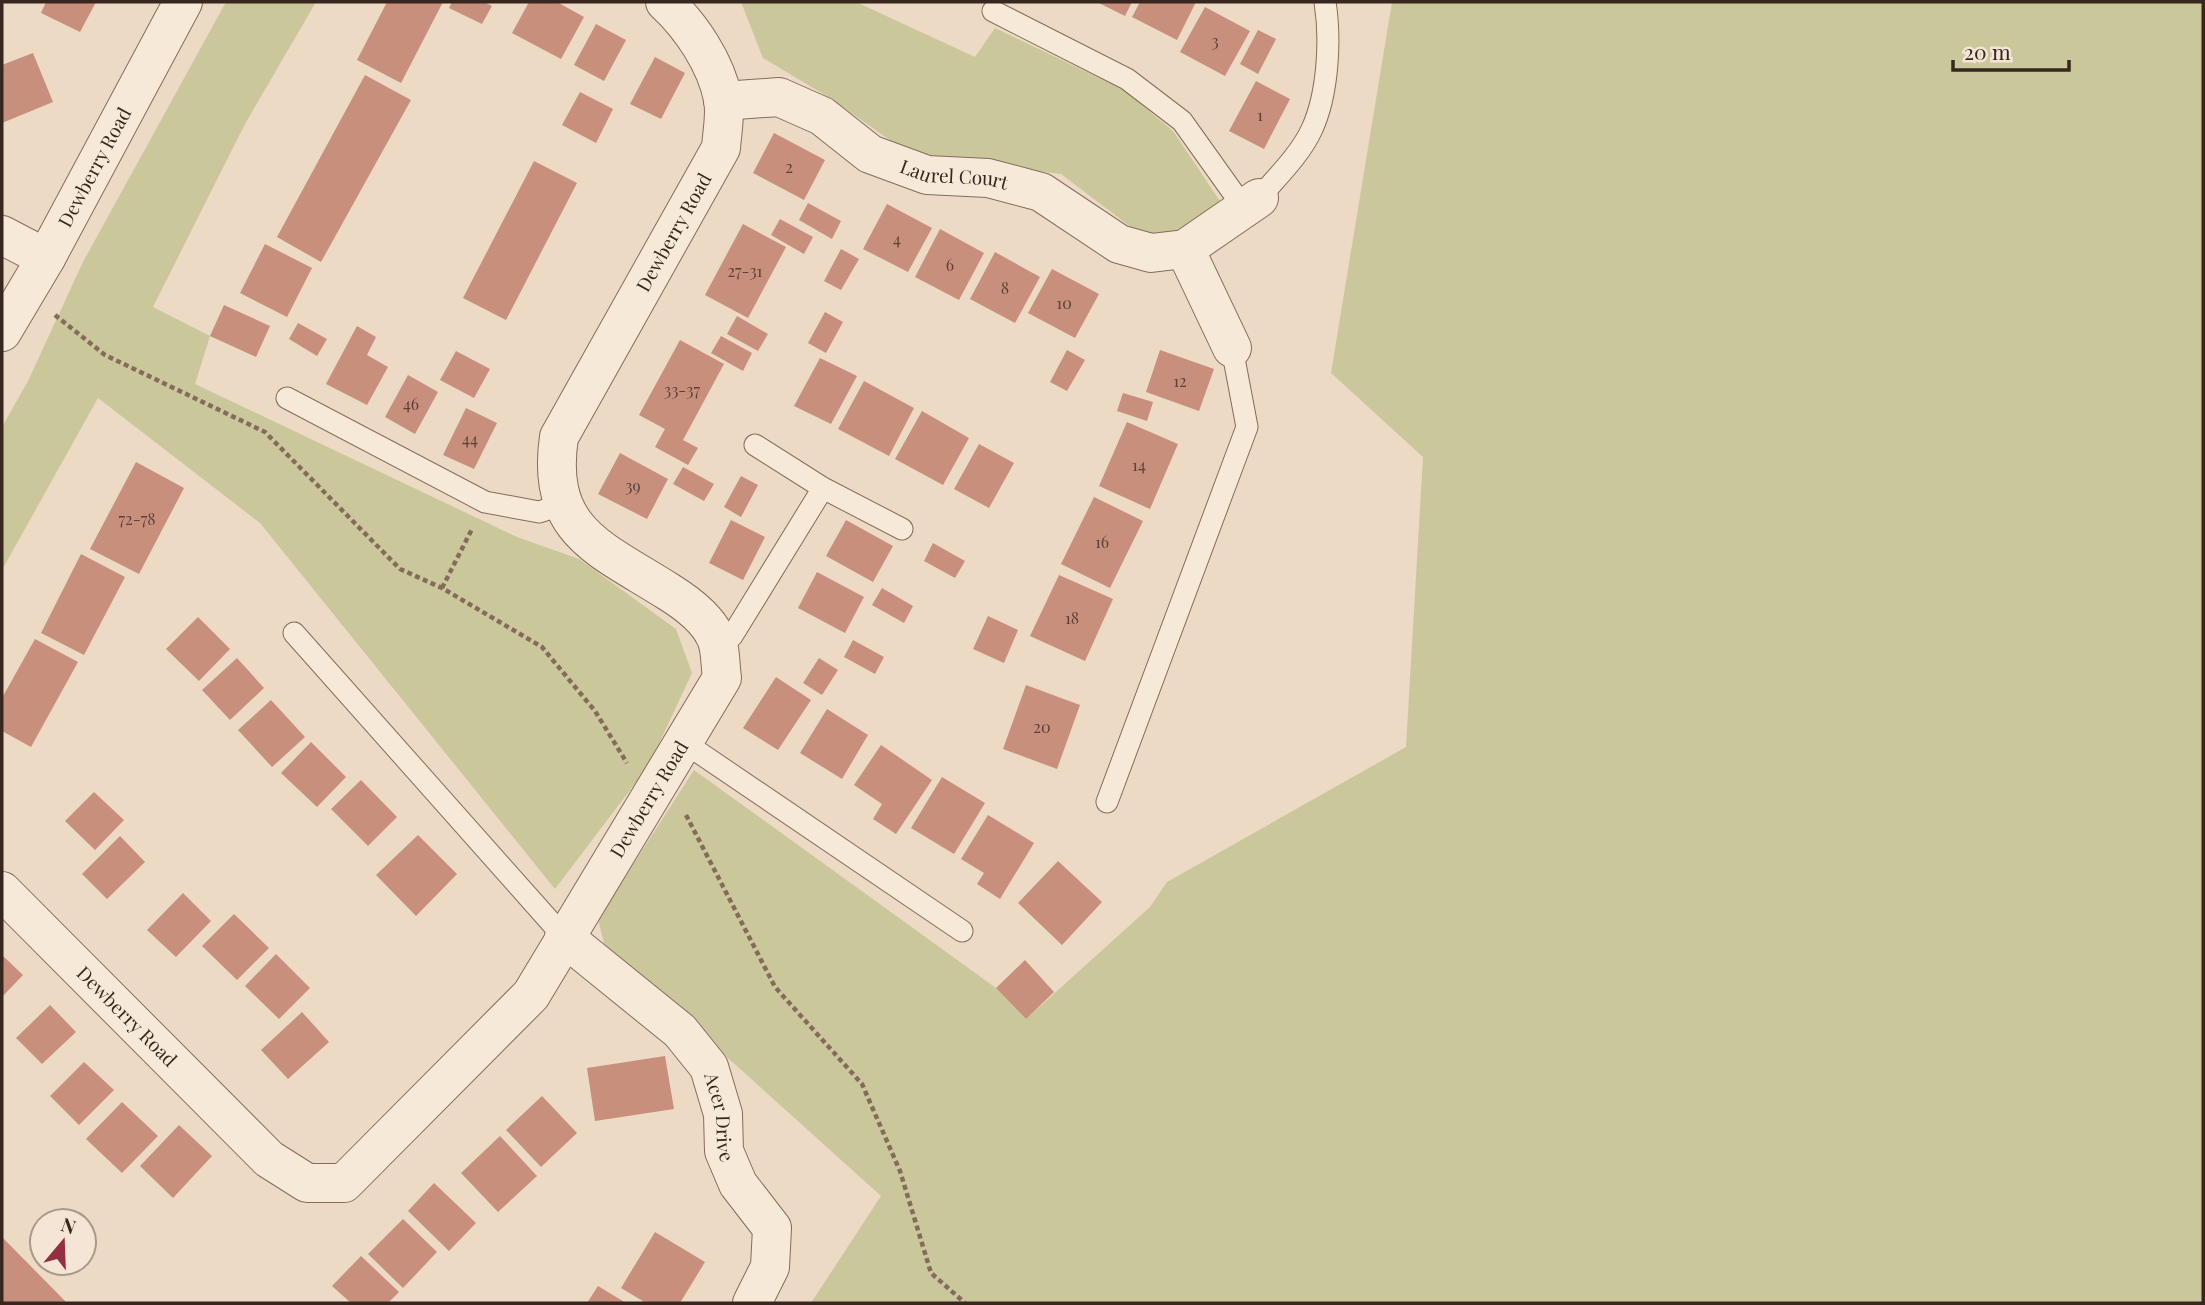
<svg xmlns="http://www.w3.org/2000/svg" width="2205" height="1305" font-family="'Playfair Display',serif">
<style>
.green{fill:#cac79a}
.building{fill:#c88f7d}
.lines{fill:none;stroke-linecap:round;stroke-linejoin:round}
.lane-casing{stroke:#866b5c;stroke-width:23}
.street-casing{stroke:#866b5c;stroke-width:40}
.path{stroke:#866b5c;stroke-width:4.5;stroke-dasharray:5 3.5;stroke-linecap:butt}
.lane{stroke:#f7e9d8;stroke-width:21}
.street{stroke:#f7e9d8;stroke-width:38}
.labels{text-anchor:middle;stroke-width:5;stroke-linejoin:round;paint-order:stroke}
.number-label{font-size:16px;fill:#5b4136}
.street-label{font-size:19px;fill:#37271f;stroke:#f4e5d4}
</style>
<rect width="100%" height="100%" fill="#ecdac5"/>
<path class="green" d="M226 2H316L245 124 153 307 210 336 195 384 517 537 579 559 676 629 692 673 649 765 555 889 260 523 98 398 2 570V427L28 381 83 262Z
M741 2H856L975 57 995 28 1124 90 1173 131 1224 207 1175 239 1136 231 1061 174 914 157 830 98 763 58Z
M1392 2H2203V1303H811L881 1196 605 947 598 919 694 770 996 988 1026 1019 1150 907 1167 882 1406 747 1423 457 1331 373Z"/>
<path class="building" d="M46 2H96L80 32 41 13Z
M387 2H443L401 83 357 60Z
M452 2H484L492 6 482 24 449 8Z
M529 2H557L584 17 561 59 512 33Z
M1097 2H1132L1125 16Z
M1140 2H1196L1177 40 1132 17Z
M1205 7 1250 31 1225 76 1180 52Z
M596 24 626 40 604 81 574 65Z
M1258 30 1276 39 1258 74 1240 64Z
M33 53 53 102 2 123V65Z
M655 57 685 73 661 119 630 104Z
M365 75 411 100 321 262 277 237Z
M1256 81 1290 99 1264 149 1229 131Z
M580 92 613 109 596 143 562 125Z
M774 133 825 160 804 200 753 173Z
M534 161 577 183 506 320 463 298Z
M808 203 841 221 832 239 799 220Z
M887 204 932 228 908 272 863 249Z
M780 219 813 237 804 254 771 235Z
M743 224 786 247 748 318 705 295Z
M940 229 984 253 959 300 915 277Z
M265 244 312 268 287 317 240 293Z
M841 249 859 259 841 290 824 281Z
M995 252 1040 277 1015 323 970 299Z
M1052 269 1099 294 1075 338 1028 313Z
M224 305 270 326 256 357 210 336Z
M825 312 843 322 826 353 808 343Z
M737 316 768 334 758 351 727 334Z
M298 323 327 339 317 356 289 339Z
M357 326 376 337 367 355 388 367 367 405 326 384Z
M721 336 752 353 743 371 711 353Z
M680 340 724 364 683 440 698 448 688 465 655 447 665 429 639 415Z
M1067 350 1085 360 1067 391 1050 382Z
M1160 350 1214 369 1199 411 1146 392Z
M456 351 490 369 474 398 440 380Z
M820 358 857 376 831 424 794 406Z
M408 375 438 392 415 434 385 417Z
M864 381 914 408 889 456 838 429Z
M1123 393 1153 402 1147 421 1117 411Z
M466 408 497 423 474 469 443 455Z
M922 411 969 438 943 485 895 459Z
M1127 422 1178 444 1150 509 1099 486Z
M979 444 1014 463 989 508 954 489Z
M620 453 668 479 647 519 598 494Z
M136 462 184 488 139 574 90 549Z
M683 467 714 484 704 501 673 484Z
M741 476 758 485 741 517 724 507Z
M1094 497 1143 521 1110 588 1061 564Z
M731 520 765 537 743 580 709 563Z
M846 520 893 546 873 582 826 556Z
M933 543 965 561 955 578 924 561Z
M81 554 125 577 84 655 41 633Z
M817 572 864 597 845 633 798 608Z
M1059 575 1113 599 1085 661 1030 636Z
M882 588 913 606 904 623 872 605Z
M988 616 1018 630 1004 663 973 649Z
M198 617 230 649 199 681 166 649Z
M35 639 78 662 31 747 2 731V698Z
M853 640 884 657 875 674 844 657Z
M237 658 264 688 230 720 202 690Z
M819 658 838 670 822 695 803 683Z
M776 677 811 700 778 750 743 728Z
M1026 685 1080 705 1057 769 1003 749Z
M271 700 305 737 272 767 238 730Z
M827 709 868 735 842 779 800 753Z
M311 742 346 777 317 807 281 773Z
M881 745 932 780 896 834 873 819 882 804 854 785Z
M942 777 985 803 954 854 911 828Z
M361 780 397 817 368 846 331 809Z
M94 792 124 820 95 850 65 821Z
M988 815 1034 843 1000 899 977 884 984 873 961 859Z
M418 835 457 874 416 916 376 875Z
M120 836 145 862 107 899 82 874Z
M1058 861 1102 902 1062 945 1018 903Z
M183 893 211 921 176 957 147 930Z
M234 914 269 948 237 980 202 946Z
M276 954 310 988 279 1019 245 986Z
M2 955 23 975 2 997Z
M1025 960 1054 992 1026 1019 996 988Z
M50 1005 76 1032 42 1064 16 1038Z
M302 1012 329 1042 288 1079 261 1050Z
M665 1056 674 1109 595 1121 587 1068Z
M84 1062 114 1090 79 1125 50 1096Z
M542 1096 577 1133 541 1167 506 1130Z
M122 1102 158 1136 122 1173 86 1139Z
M179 1125 212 1156 173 1198 140 1166Z
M500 1136 537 1176 498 1212 461 1173Z
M434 1183 476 1223 449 1251 408 1211Z
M403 1219 437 1252 403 1288 368 1254Z
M655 1232 705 1262 680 1303H646L621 1288Z
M2 1237 66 1302 65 1303H2Z
M361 1256 399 1292 388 1303H351L332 1286Z
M598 1286 626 1303H587Z"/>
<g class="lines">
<g class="lane-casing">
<path id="lane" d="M993 11 1127 79 1182 121 1244 208
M1259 198C1277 177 1300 155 1312 129 1328 94 1331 40 1325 2
M287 398 485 502 539 512 561 505
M755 445 823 488 902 529
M294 633 564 937
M715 636H732L823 488
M685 743 962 931
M1107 802 1247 427 1232 348"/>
</g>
<g class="street-casing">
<g id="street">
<path id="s1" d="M723 101 779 97 822 116 870 154 927 175 988 178 1041 192 1119 244 1151 253 1185 249 1259 198"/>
<path d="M2 235 46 258"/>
<path d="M1185 249 1232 348"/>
<path id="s2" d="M2 332 46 258 183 2"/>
<path id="s3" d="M2 891 269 1159 307 1183H344L531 995 722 678C720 665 721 647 715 636 706 617 685 602 669 592 600 548 545 532 559 437L721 148C722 132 726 114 723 99 716 63 691 26 665 2"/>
<path id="s4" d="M564 937 680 1031 709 1067 723 1114 724 1151 738 1184 772 1228 770 1267 752 1303"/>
</g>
</g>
<path class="path" d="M55 315 105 355 265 432 400 569 442 588 542 647 595 711 627 763
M442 588 472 529
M686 815 775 987 862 1084 900 1171 931 1273 965 1303"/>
<use href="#lane" class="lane"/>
<use href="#street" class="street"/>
</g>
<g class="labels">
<g class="number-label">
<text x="1215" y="47">3</text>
<text x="1260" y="121">1</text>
<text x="789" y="173">2</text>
<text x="897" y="245">4</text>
<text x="950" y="271">6</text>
<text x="745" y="277">27-31</text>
<text x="1005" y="294">8</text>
<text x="1064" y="309">10</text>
<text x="1180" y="387">12</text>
<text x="682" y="396">33-37</text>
<text x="411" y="410">46</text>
<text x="470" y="445">44</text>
<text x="1139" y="471">14</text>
<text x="633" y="492">39</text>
<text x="137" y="525">72-78</text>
<text x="1102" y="548">16</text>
<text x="1072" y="624">18</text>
<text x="1042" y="733">20</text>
</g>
<g class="street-label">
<text dy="7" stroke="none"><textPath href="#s2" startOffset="189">Dewberry Road</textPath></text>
<text dy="7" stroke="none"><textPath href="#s1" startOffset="252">Laurel Court</textPath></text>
<text dy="7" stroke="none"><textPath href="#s3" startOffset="1645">Dewberry Road</textPath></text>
<text dy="7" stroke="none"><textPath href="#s3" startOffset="954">Dewberry Road</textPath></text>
<text dy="7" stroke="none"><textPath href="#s3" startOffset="177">Dewberry Road</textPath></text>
<text dy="7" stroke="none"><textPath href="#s4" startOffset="247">Acer Drive</textPath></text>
</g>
</g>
<rect width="2205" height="1305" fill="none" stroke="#37271f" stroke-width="7"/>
<g transform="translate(63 1242) rotate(19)"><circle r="33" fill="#f4e5d4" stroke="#a8998c" stroke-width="2"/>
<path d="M0-5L12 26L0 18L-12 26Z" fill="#932f41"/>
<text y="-10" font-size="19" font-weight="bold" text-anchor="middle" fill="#37271f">N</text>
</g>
<path d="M1953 60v10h116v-10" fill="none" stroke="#37271f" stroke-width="3.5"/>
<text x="1964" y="60" font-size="21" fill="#37271f" stroke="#f4e5d4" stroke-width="5" paint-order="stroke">20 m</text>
</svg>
